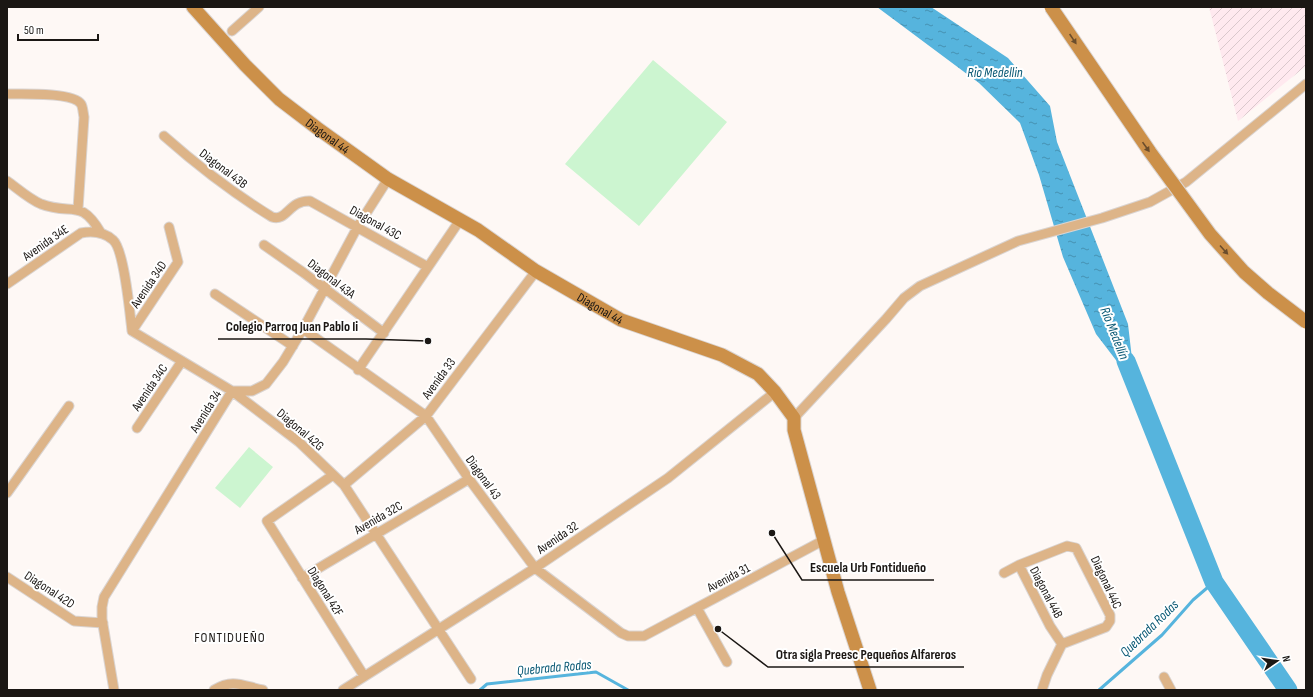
<svg xmlns="http://www.w3.org/2000/svg" width="1313" height="697" font-family="'Sofia Sans Condensed',sans-serif">
<style>
.industrial{fill:url(#industrial-furrows)}
.park{fill:#ccf5d0}
.water{fill:url(#water-ripples)}
.lines{fill:none;stroke-linecap:round;stroke-linejoin:round}
.stream{stroke:#56b4dd;stroke-width:3}
.river{stroke:#56b4dd;stroke-width:19}
.street-casing{stroke:#dad4d1;stroke-width:11}
.secondary-casing{stroke:#dad4d1;stroke-width:15}
.street{stroke:#ddb488;stroke-width:9}
.secondary{stroke:#cc9049;stroke-width:13}
.secondary-bridge-casing{stroke:#dad4d1;stroke-width:15;stroke-linecap:butt}
.secondary-bridge{stroke:#cc9049;stroke-width:13}
.oneway{fill:#6b4d2c}
.labels{text-anchor:middle;stroke-width:4;stroke-linejoin:round;paint-order:stroke}
.street-label{font-size:13px;fill:#1b1714;stroke:#fff}
.water-label{font-size:14px;font-style:italic;fill:#075773;stroke:#fff}
.neighbourhood-label{font-size:14px;letter-spacing:1px;fill:#1b1714;stroke:#fff}
.leader{fill:none;stroke:#1b1714;stroke-width:1.5}
.callout-dot{fill:#1b1714;stroke:#fff;stroke-width:1.5}
.callout-label{font-size:14px;text-anchor:middle;font-weight:bold;fill:#1b1714;stroke:#fff;stroke-width:4;stroke-linejoin:round;paint-order:stroke}
</style>
<defs>
<pattern id="industrial-furrows" width="10" height="10" patternUnits="userSpaceOnUse"><rect width="10" height="10" fill="#ffe9ef"/><path d="M-1 1l2-2M0 10L10 0M9 11l2-2" fill="none" stroke="#dac7cc"/></pattern>
<pattern id="water-ripples" width="26" height="14" patternUnits="userSpaceOnUse"><rect width="26" height="14" fill="#56b4dd"/><path d="M2 4q2-2 4 0t4 0M15 11q2-2 4 0t4 0" fill="none" stroke="#4691b2"/></pattern>
</defs>
<rect width="100%" height="100%" fill="#fef8f5"/>
<path class="industrial" d="M1209 7H1306V66L1238 121Z"/>
<path class="park" d="M653 60 727 122 639 226 565 164Z
M249 447 273 467 240 508 215 488Z"/>
<path class="water" d="M877 7H931L1008 58 1050 106 1057 142 1128 324 1135 385 1096 334 1063 257 1039 175 1020 123 979 83Z"/>
<g class="lines">
<path class="stream" d="M480 690 487 684 596 672 628 690
M1099 690 1162 635 1193 600 1214 582"/>
<path class="river" d="M1126 361 1214 582 1288 690"/>
<g class="street-casing">
<path id="street" d="M232 31 259 7
M7 94C21 94 74 92 81 104 83 107 83 113 84 117L78 209
M164 136C198 166 233 193 272 217 287 222 289 200 310 201L428 267
M7 181C17 188 29 199 41 204 72 216 80 197 101 233
M264 245 304 273 384 333
M7 284 81 233C92 231 104 232 113 240 124 249 130 314 132 331L232 391 299 442 344 485 471 679
M215 294 293 346
M303 329 426 416 469 479 535 568 621 633 628 636H644L824 540
M132 331 178 262 169 227
M358 370 460 220
M794 418 886 319 904 298 920 286 1018 241 1102 218 1150 202 1186 182 1306 84
M137 428 182 361
M333 475 267 521 364 676
M344 485 426 416 536 271
M7 493 69 406
M1019 565 1067 546 1076 548 1110 615V621L1106 627 1062 644 1047 675 1042 690
M1004 573 1019 565 1050 626 1062 644
M7 577 74 621 103 623
M302 578 469 479
M697 608 727 662
M1164 677 1171 690
M114 690 102 619V607L104 597 232 391H252L266 384 283 362 303 329 358 226 388 179
M214 690C233 678 243 686 263 690
M343 690 535 568 668 478 775 392"/>
</g>
<g class="secondary-casing">
<g id="secondary">
<path id="s1" d="M193 7 245 65 279 99 317 128 388 179 478 230 536 271 621 320 722 355 758 374 775 392 794 418V430L838 592 870 690"/>
</g>
</g>
<use href="#street" class="street"/>
<use href="#secondary" class="secondary"/>
<g class="secondary-bridge-casing">
<path id="secondary-bridge" d="M1051 7 1150 152 1210 234 1244 272 1268 293 1306 322"/>
</g>
<use href="#secondary-bridge" class="secondary-bridge"/>
</g>
<defs><path id="oneway-solid" d="M-6-.8H1V-3.2L6.5 0L1 3.2V.8H-6Z"/></defs>
<g class="oneway">
<use href="#oneway-solid" transform="translate(1073 39) rotate(56)"/>
<use href="#oneway-solid" transform="translate(1146 147) rotate(55)"/>
<use href="#oneway-solid" transform="translate(1224 250) rotate(48)"/>
</g>
<g class="labels">
<g class="street-label">
<text dy="5" stroke="none"><textPath href="#s1" startOffset="187">Diagonal 44</textPath></text>
<text transform="translate(224 168) rotate(37)" y="5">Diagonal 43B</text>
<text transform="translate(376 222) rotate(29)" y="5">Diagonal 43C</text>
<text transform="translate(45 242) rotate(-35)" y="5">Avenida 34E</text>
<text transform="translate(332 278) rotate(37)" y="5">Diagonal 43A</text>
<text transform="translate(148 284) rotate(-56)" y="5">Avenida 34D</text>
<text dy="5" stroke="none"><textPath href="#s1" startOffset="510">Diagonal 44</textPath></text>
<text transform="translate(438 378) rotate(-54)" y="5">Avenida 33</text>
<text transform="translate(149 387) rotate(-56)" y="5">Avenida 34C</text>
<text transform="translate(205 411) rotate(-58)" y="5">Avenida 34</text>
<text transform="translate(301 429) rotate(40)" y="5">Diagonal 42G</text>
<text transform="translate(484 477) rotate(54)" y="5">Diagonal 43</text>
<text transform="translate(378 517) rotate(-30)" y="5">Avenida 32C</text>
<text transform="translate(557 537) rotate(-34)" y="5">Avenida 32</text>
<text transform="translate(728 577) rotate(-28)" y="5">Avenida 31</text>
<text transform="translate(1107 582) rotate(65)" y="5">Diagonal 44C</text>
<text transform="translate(50 589) rotate(33)" y="5">Diagonal 42D</text>
<text transform="translate(326 591) rotate(58)" y="5">Diagonal 42F</text>
<text transform="translate(1047 592) rotate(62)" y="5">Diagonal 44B</text>
</g>
<g class="water-label">
<text x="995" y="77">Rio Medellin</text>
<text transform="translate(1115 333) rotate(68)" y="5">Río Medellín</text>
<text transform="translate(1149 628) rotate(-44)" y="5">Quebrada Rodas</text>
<text transform="translate(554 667) rotate(-5)" y="5">Quebrada Rodas</text>
</g>
<g class="neighbourhood-label">
<text x="230" y="642">FONTIDUEÑO</text>
</g>
</g>
<path class="leader" d="M428 341L366 339H218M772 533L802 580H934M718 629L768 667H964"/>
<g class="callout-dot">
<circle cx="428" cy="341" r="4"/>
<circle cx="772" cy="533" r="4"/>
<circle cx="718" cy="629" r="4"/>
</g>
<g class="callout-label">
<text x="292" y="331">Colegio Parroq Juan Pablo Ii</text>
<text x="868" y="572">Escuela Urb Fontidueño</text>
<text x="866" y="659">Otra sigla Preesc Pequeños Alfareros</text>
</g>
<rect width="1313" height="697" fill="none" stroke="#1b1714" stroke-width="16"/>
<g transform="translate(1277 661) rotate(77)" stroke="#ffffff" stroke-width="3" paint-order="stroke">
<path d="M0-3L7 15L0 10L-7 15Z" fill="#1b1714"/>
<text y="-6" font-size="11" font-weight="bold" text-anchor="middle" fill="#1b1714">N</text>
</g>
<path d="M18 34v6h80v-6" fill="none" stroke="#1b1714" stroke-width="2"/>
<text x="24" y="34" font-size="12" fill="#1b1714" stroke="#ffffff" stroke-width="3" paint-order="stroke">50 m</text>
</svg>
